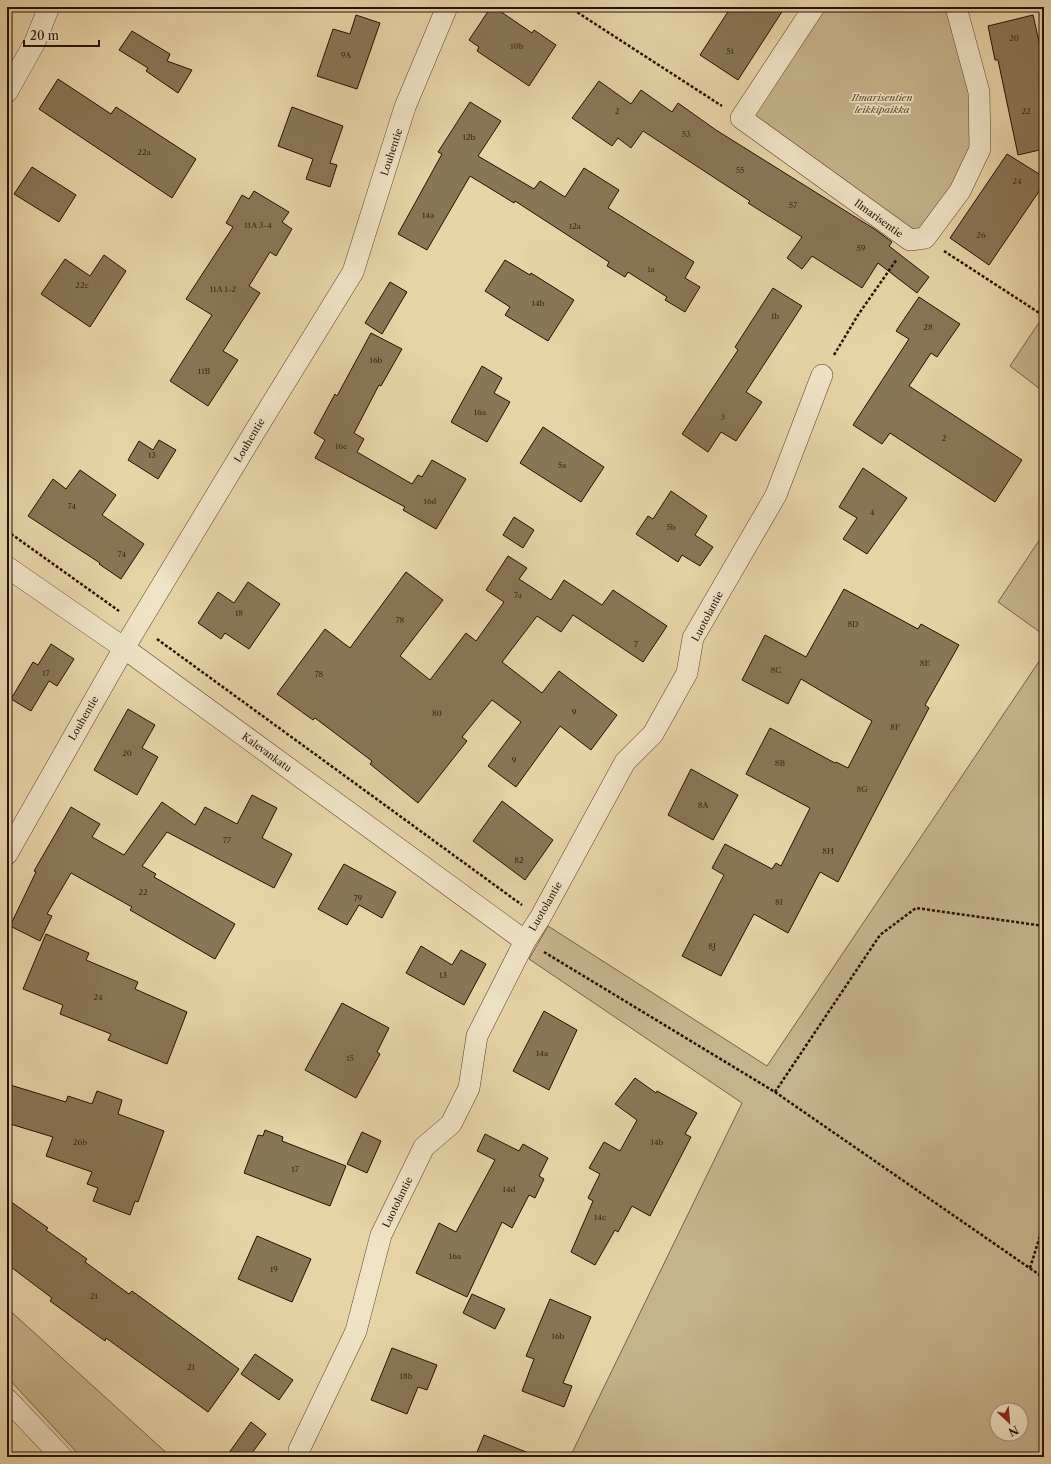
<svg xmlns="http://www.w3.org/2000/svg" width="1051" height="1464" font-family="'Libre Caslon Text',serif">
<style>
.green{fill:#c5b38b;stroke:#756246;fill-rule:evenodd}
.building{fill:#897657;stroke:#251000}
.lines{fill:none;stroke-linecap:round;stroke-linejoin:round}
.minor-casing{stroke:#55412a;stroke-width:22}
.path{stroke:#251000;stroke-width:2.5;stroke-dasharray:3 2;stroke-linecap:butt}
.minor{stroke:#efe3c6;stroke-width:21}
.labels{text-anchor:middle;stroke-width:3.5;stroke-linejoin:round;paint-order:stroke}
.number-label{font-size:8px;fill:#3e2a16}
.park-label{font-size:10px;font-style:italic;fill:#5d4931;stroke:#efe3c6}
.street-label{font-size:10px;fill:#251000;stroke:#efe3c6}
</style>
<rect width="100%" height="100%" fill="#e6d4a7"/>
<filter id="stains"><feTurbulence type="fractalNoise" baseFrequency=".005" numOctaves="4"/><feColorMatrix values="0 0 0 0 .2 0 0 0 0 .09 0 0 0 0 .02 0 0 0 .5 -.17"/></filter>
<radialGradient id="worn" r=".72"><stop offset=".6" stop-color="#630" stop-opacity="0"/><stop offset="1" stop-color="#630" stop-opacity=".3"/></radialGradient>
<path class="green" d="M814 7H956L980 149 925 238 741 118Z
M1044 315V392L1010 366Z
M1044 533V635L998 602Z
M1044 654V1457H570L742 1103 529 959 548 926 767 1066ZM997 1410H1021V1434H997Z
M7 1308 171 1457H81L7 1377Z"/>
<path class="building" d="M491 7H494L532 33 534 30 556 45 529 86 477 51 479 47 469 40Z
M731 7H785L738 80 700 55Z
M356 15 380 23 357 89 317 76 333 29 350 34Z
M1033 15 1044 64V149L1018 155 998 60H995L988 26Z
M132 31 170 54 167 61 192 70 178 93 146 71 148 68 119 50Z
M58 79 111 114 116 107 196 159 172 198 39 109Z
M599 81 631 104 641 90 672 112 678 103 716 130 876 230 892 242 889 246 929 277 917 293 878 263 862 288 812 256 802 269 787 258 802 237 748 203 750 201 643 131 631 148 618 138 612 146 572 118Z
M470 102 501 121 478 156 534 189 540 181 565 197 584 168 619 190 608 208 694 262 685 278 700 287 685 312 665 300 667 297 628 272 625 277 607 266 609 262 515 201 514 203 470 176 427 250 398 234 442 154 438 152Z
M292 107 343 126 330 163 337 165 330 187 306 179 313 159 278 146Z
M1007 154 1044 177V184L989 265 950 238Z
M32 167 76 195 59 222 14 194Z
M254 191 289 212 282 222 292 229 276 256 270 252 249 286 260 293 223 351 238 360 208 406 170 381 212 315 186 299 233 227 226 223 242 195 249 199Z
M104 255 126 271 90 327 41 294 65 259 90 276Z
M505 260 530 275 531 273 574 300 548 341 505 315 510 307 485 291Z
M390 282 407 292 382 334 365 323Z
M773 288 802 306 746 392 762 402 736 441 721 432 708 452 682 434 738 350 735 347Z
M919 297 960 324 937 357 931 353 909 386 1022 460 995 502 890 433 882 444 853 425 909 339 896 331Z
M371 333 402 349 381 386 379 385 354 433 364 439 357 452 412 484 418 475 422 477 432 460 466 479 436 529 403 510 405 507 315 458 325 440 314 433 335 394 337 396Z
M482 366 502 378 494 393 510 402 487 442 451 422Z
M543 427 604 467 581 502 520 463Z
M159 440 176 450 158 479 128 460 139 441 153 450Z
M863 468 907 498 867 554 843 539 857 518 839 507Z
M80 470 116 495 102 515 144 544 121 579 99 564 100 563 28 516 53 479 66 489Z
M671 491 707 516 695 535 713 547 700 566 682 555 678 562 636 534 648 516 653 519Z
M514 517 534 530 523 548 503 535Z
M508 556 527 568 519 579 551 600 564 580 602 605 613 590 667 626 643 662 573 615 561 632 537 616 502 662 542 693 559 671 617 715 591 750 560 726 516 787 488 766 521 722 492 700 462 737 467 741 418 803 370 764 372 761 315 718 313 720 277 694 325 629 350 648 406 572 443 600 400 656 430 680 466 633 476 641 504 602 486 590Z
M248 582 280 604 249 649 225 633 221 639 198 623 218 592 234 603Z
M844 589 918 629 921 624 959 645 925 705 929 708 838 882 820 872 788 933 754 914 721 976 682 956 724 875 712 868 725 844 772 869 776 863 781 866 810 808 746 774 770 728 835 763 836 762 848 768 872 721 801 679 788 704 742 680 765 635 806 657Z
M51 644 74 659 57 686 49 681 31 711 11 699 33 662 38 665Z
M128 709 155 725 142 748 158 757 137 795 94 770Z
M691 769 738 795 713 840 668 815Z
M252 795 277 808 262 838 292 854 274 888 167 832 142 866 156 874 154 877 235 924 215 959 130 910 132 907 71 873 47 914 52 916 40 941 10 926 36 872 34 871 71 807 100 824 92 837 124 855 162 802 195 825 205 807 237 824Z
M502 801 553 840 525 880 473 841Z
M344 864 396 892 382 918 359 905 347 925 318 909Z
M46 934 89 953 86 960 138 982 135 989 187 1012 167 1064 108 1040 111 1034 60 1014 63 1005 23 989Z
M421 946 452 965 461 950 486 964 464 1005 406 973Z
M342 1003 389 1028 377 1052 380 1054 356 1098 305 1070Z
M544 1011 577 1030 549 1090 513 1071Z
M635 1078 656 1093 657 1091 697 1113 685 1134 691 1137 650 1216 632 1206 618 1232 615 1230 595 1265 571 1252 593 1201 588 1198 600 1174 589 1168 604 1142 620 1151 637 1120 615 1104Z
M7 1084 66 1102 68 1096 92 1104 97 1091 122 1100 118 1114 164 1131 138 1202 135 1201 130 1215 93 1201 98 1188 87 1184 92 1172 46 1156 53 1137 7 1123Z
M265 1130 283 1137 282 1141 346 1166 330 1206 244 1173 258 1135 263 1136Z
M362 1132 381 1141 367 1173 347 1164Z
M485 1134 519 1151 523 1144 548 1158 539 1176 544 1179 535 1198 529 1195 512 1228 502 1222 467 1297 416 1273 439 1223 456 1232 495 1160 477 1151Z
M7 1199 48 1228 46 1230 87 1259 85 1262 129 1294 132 1291 239 1369 208 1412 106 1338 105 1341 50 1301 52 1298 7 1264Z
M257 1236 311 1259 292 1302 238 1279Z
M472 1294 505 1309 495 1329 463 1313Z
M550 1299 591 1317 563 1383 572 1386 564 1407 522 1391 534 1359 526 1356Z
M392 1348 437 1365 427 1390 418 1387 407 1414 371 1400Z
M255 1354 293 1380 279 1400 241 1374Z
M251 1422 266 1434 249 1457H226Z
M484 1435 536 1456V1457H475Z"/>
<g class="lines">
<g class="minor-casing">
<path id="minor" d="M814 7 741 118 910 240 925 238 960 191 980 149 979 92 956 7
M7 92 35 42 49 7
M7 567 124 648 525 941
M7 854 124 648 252 436 353 272 405 107 447 7
M7 1399 62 1457
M299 1450 356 1331 381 1235 424 1147 451 1124 469 1088 477 1036 525 941 540 918 625 762 653 734 687 673 693 638 776 495 822 375"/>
</g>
<path class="path" d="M569 7 722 106
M944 251 1044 316
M834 355 858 315 897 259
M7 531 119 611
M157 639 522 905
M544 952 775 1092 1044 1278
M775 1092 880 935 916 908 1044 926
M1030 1268 1044 1223"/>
<use href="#minor" class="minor"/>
</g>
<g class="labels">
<g class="number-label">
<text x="1014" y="41">20</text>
<text x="517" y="49">10b</text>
<text x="730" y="54">51</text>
<text x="346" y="58">9A</text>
<text x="617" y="114">2</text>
<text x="1026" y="114">22</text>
<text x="686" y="137">53</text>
<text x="469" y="140">12b</text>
<text x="144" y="155">22a</text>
<text x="740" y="173">55</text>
<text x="1017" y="184">24</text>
<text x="793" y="208">57</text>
<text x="428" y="218">14a</text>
<text x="258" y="228">11A 3-4</text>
<text x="575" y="229">12a</text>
<text x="981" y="238">26</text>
<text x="861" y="251">59</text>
<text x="651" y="272">1a</text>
<text x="82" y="288">22c</text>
<text x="223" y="292">11A 1-2</text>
<text x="538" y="306">14b</text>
<text x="775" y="319">1b</text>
<text x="928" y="330">28</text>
<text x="376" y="363">16b</text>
<text x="204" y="374">11B</text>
<text x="480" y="415">16a</text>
<text x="723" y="420">3</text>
<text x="944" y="441">2</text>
<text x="341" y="449">16c</text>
<text x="152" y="458">13</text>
<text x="562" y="468">5a</text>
<text x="430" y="504">16d</text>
<text x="72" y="509">74</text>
<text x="872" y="515">4</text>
<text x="671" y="530">5b</text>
<text x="122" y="557">74</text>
<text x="518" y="598">7a</text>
<text x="239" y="616">18</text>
<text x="400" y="623">78</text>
<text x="853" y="627">8D</text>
<text x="636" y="647">7</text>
<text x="925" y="666">8E</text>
<text x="776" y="673">8C</text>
<text x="46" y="676">17</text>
<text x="319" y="677">78</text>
<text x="574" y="715">9</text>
<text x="437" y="716">80</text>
<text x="895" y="730">8F</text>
<text x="127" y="756">20</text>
<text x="514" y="763">9</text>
<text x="780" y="766">8B</text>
<text x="862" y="792">8G</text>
<text x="703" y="808">8A</text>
<text x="227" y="843">77</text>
<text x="828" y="854">8H</text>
<text x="519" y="863">82</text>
<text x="143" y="895">22</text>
<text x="358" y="901">79</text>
<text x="779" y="905">8I</text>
<text x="712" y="949">8J</text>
<text x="443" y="978">13</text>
<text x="98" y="1000">24</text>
<text x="542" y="1056">14a</text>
<text x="350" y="1061">15</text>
<text x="80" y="1145">26b</text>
<text x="657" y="1145">14b</text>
<text x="295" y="1172">17</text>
<text x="509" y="1192">14d</text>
<text x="600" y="1220">14c</text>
<text x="455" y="1259">16a</text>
<text x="274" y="1272">19</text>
<text x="94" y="1299">21</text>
<text x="558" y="1339">16b</text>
<text x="191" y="1370">21</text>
<text x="406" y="1379">18b</text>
</g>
<g class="park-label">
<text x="882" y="101">Ilmarisentien<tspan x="882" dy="12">leikkipaikka</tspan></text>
</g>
<g class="street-label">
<text transform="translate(391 152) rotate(-72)" y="4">Louhentie</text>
<text transform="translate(879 218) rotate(36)" y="4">Ilmarisentie</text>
<text transform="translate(249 440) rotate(-59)" y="4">Louhentie</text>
<text transform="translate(707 616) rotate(-62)" y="4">Luotolantie</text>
<text transform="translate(83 718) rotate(-60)" y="4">Louhentie</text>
<text transform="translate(267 752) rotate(36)" y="4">Kalevankatu</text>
<text transform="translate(545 906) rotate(-60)" y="4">Luotolantie</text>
<text transform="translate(397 1202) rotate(-64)" y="4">Luotolantie</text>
</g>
</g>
<rect width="1051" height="1464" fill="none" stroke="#e6d4a7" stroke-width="24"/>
<rect x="8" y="8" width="1035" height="1448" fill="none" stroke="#251000" stroke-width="2"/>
<rect x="12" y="12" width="1027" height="1440" fill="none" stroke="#251000"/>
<g transform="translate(1009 1422) rotate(154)"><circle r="19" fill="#efe3c6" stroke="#9e8f77"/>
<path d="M0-3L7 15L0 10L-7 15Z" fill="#8f2418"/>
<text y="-6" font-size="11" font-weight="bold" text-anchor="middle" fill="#251000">N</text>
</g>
<path d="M24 40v6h75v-6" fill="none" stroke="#251000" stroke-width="2"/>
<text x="30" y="40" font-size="12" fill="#251000" stroke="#efe3c6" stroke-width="3" paint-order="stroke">20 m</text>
<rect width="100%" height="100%" filter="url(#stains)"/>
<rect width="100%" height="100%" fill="url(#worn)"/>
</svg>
